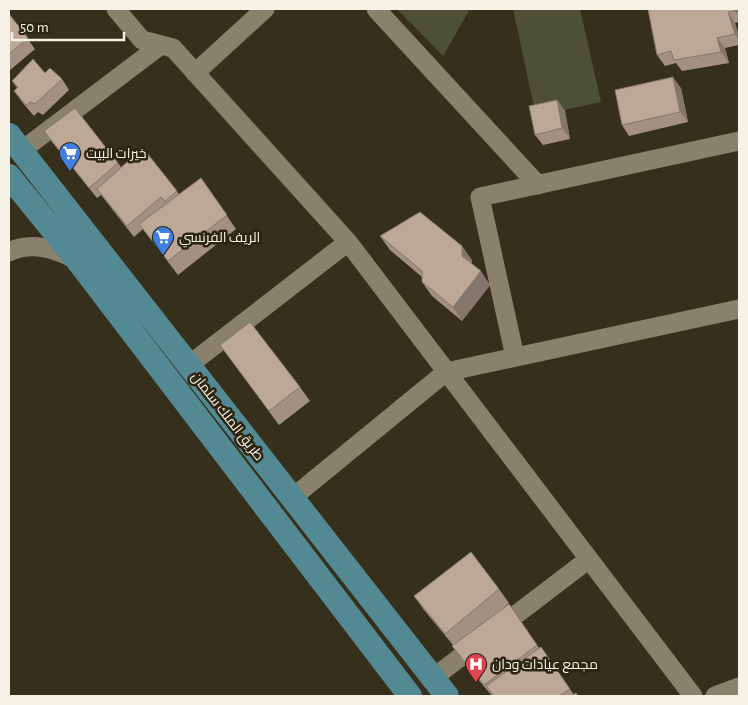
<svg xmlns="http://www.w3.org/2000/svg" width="748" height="705" font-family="'Alegreya Sans',Cairo,sans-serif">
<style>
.park{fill:#4d4f37}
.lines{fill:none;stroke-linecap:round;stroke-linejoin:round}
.minor{stroke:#8a816c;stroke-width:19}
.major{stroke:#528993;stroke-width:24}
.wall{fill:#a39083}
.shaded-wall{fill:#84766a}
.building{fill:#bda898;stroke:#84766a}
.labels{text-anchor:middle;stroke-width:5;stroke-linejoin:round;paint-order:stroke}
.poi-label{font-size:14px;fill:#f7f2e6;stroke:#2c2512;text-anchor:start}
.street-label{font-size:14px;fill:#f7f2e6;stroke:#2c2512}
</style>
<rect width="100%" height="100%" fill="#362f1c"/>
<path class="park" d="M397 9H470L443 56Z
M513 9H580L601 102 536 116Z"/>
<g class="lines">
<path class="minor" d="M116 9 142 40 173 48 348 242 693 696
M376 9 538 185
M195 73 265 9
M21 151 161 45
M9 252C32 241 55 248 76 260
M515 357 480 197 739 141
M189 365 348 242
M292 498 446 372 739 309
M433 678 589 559
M715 696 739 687"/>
<path class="major" d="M9 135 447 696
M9 176 78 261 410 696"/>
</g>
<path class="wall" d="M648 9H739V22L735 23 739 36V45L725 48 729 63 682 71 676 63 665 66 657 55Z
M9 14 35 49 9 71Z
M45 73 62 79 69 90 43 115 38 112 34 116 22 102 14 91 17 88 12 81Z
M681 88 688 122 629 136 622 125Z
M557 100 565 111 570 139 543 145 535 135Z
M44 131 118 163 121 167 143 148 179 194 201 178 236 229 178 275 143 229 134 237 101 195 97 198 52 142Z
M380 236 472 260V264L490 285 462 321 432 296 422 282V277L390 250Z
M220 345 300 387 310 401 279 425Z
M499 589 509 603 502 609 509 604 539 648 541 647 574 695 578 696H492L462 660 453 645 424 610 414 596Z"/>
<path class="shaded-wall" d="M735 9H739V16L735 11Z
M728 12 735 23 739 36V40L735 34Z
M717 38 725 48 729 63 721 52Z
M673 77 681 88 688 122 680 112Z
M557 100 565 111 570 139 562 128Z
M462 246 472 260V270L462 256Z
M481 271 490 285 462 321 453 307Z"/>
<path class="building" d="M648 9H735V11L728 12 735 34 717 38 721 52 674 60 671 51 657 55Z
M9 14 28 38 9 54Z
M33 59 45 73 50 68 62 79 35 104 31 102 26 105 14 91 18 87 12 81Z
M673 77 680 112 622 125 615 90Z
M557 100 562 128 535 135 529 106Z
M75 108 118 163 89 188 44 131Z
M143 148 177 191 165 201 161 197 127 226 97 189Z
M201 178 227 215 168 261 139 224Z
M420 212 462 246V256L481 271 453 307 422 282V271L380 236Z
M250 322 300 387 269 411 220 345Z
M471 552 499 589 445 634 414 596Z
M509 604 537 645 484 685 452 646Z
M541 647 570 689 559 696H494L486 686Z
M576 693 578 696H571Z"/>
<defs>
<g id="supermarket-pin" transform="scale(1.125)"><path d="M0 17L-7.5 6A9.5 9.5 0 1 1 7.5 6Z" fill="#3f7fe0" stroke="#2c2512"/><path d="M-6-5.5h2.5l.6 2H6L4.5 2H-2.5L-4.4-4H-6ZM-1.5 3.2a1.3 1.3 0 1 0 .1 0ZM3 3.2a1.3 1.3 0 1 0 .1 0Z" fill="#fff"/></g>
<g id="hospital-pin" transform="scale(1.125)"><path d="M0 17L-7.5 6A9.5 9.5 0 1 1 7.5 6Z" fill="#e0444e" stroke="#2c2512"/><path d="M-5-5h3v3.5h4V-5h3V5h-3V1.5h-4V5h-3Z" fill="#fff"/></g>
</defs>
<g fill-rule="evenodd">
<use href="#supermarket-pin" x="70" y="153"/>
<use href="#supermarket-pin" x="163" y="237"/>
<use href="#hospital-pin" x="476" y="664"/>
</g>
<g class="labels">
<g class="poi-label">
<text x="86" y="158">خيرات البيت</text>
<text x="179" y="242">الريف الفرنسي</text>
<text x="492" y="669">مجمع عيادات ودان</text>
</g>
<g class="street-label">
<text transform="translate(228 416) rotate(52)" y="5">طريق الملك سلمان</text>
</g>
</g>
<rect width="748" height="705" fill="none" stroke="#f7f2e6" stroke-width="20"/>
<path d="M12 32v8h112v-8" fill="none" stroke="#f7f2e6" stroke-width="2.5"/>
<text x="20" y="32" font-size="15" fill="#f7f2e6" stroke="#2c2512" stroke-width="4" paint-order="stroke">50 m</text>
</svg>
